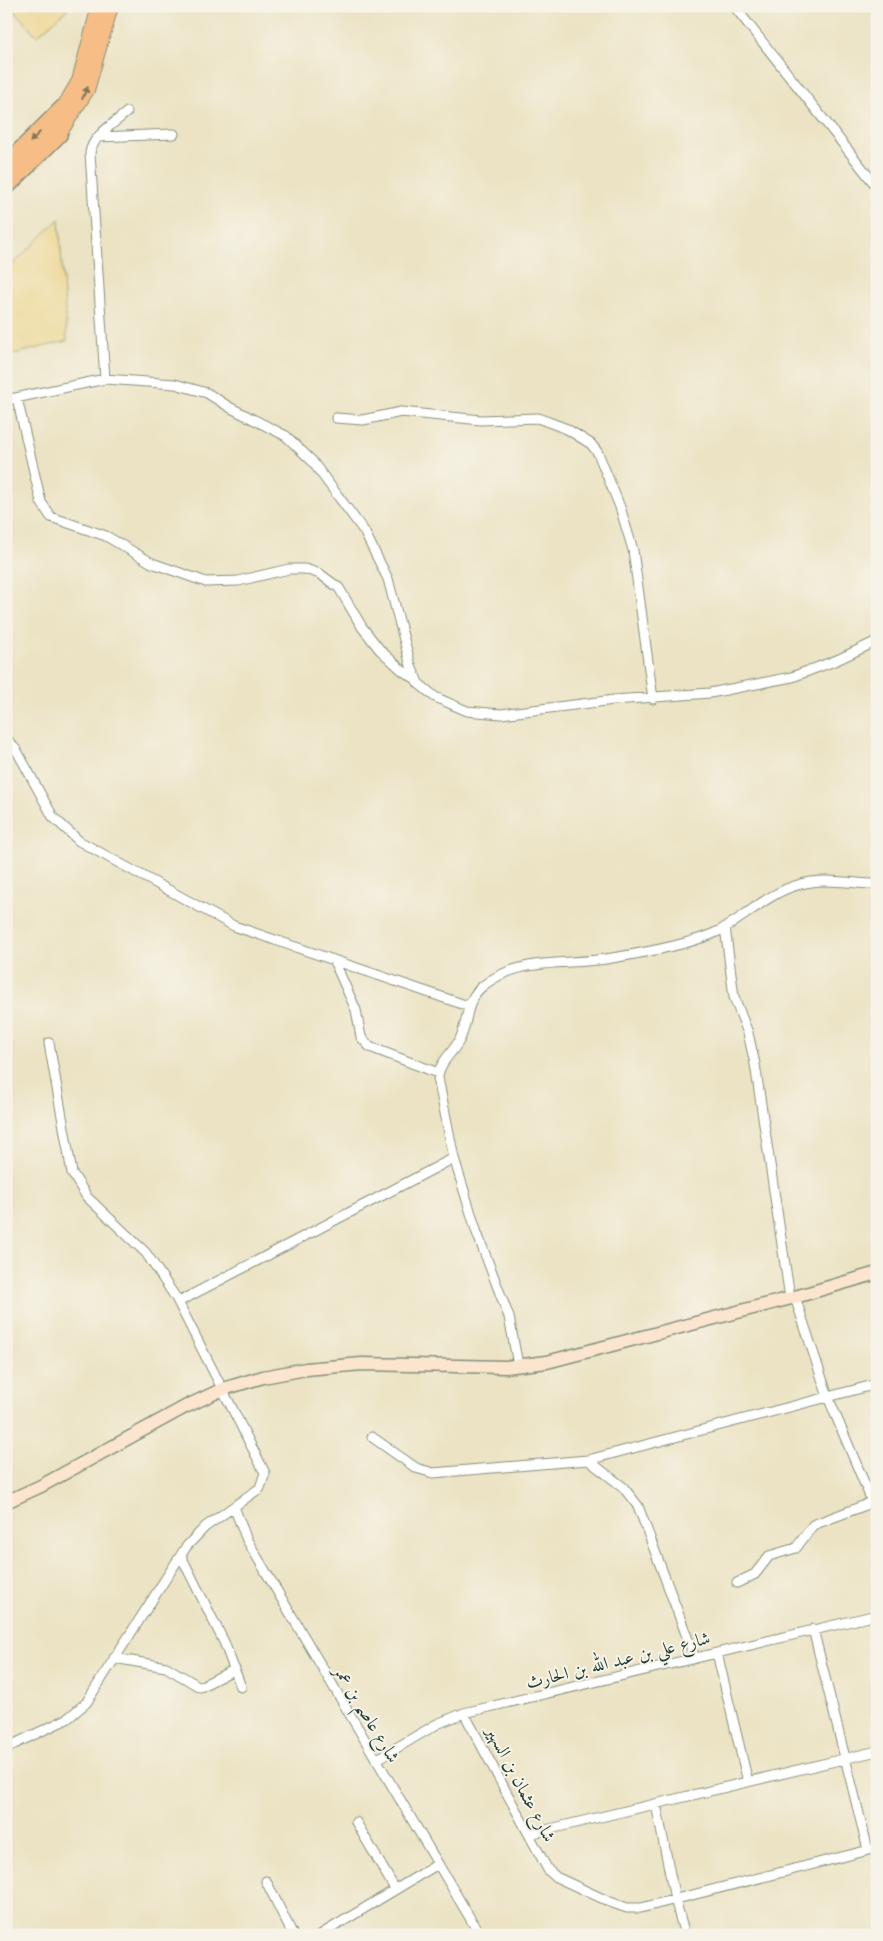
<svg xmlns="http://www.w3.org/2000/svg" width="883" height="1941" font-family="'Old Standard TT',Amiri,serif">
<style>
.sand{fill:#eeda9e;stroke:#868c69}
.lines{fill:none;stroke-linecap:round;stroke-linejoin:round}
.street-casing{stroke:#85907c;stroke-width:11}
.secondary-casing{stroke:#85907c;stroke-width:15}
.primary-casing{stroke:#85907c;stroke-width:16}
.highway-casing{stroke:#85907c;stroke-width:19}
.street{stroke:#fff;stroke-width:9}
.secondary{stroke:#fbe5cf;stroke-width:12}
.primary{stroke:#f6be86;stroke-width:14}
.highway{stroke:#f6be86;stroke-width:16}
.oneway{fill:#807759}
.labels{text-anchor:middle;stroke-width:4;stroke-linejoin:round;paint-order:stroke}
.street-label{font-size:18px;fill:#1f3d34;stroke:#f7f3e8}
</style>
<rect width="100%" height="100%" fill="#f7f3e8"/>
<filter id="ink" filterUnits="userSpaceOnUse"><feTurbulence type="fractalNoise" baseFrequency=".02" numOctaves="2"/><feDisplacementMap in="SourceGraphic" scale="10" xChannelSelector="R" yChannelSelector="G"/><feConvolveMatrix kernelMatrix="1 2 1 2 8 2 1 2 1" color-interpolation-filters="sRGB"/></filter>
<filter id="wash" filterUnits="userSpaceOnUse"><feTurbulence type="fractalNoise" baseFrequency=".0096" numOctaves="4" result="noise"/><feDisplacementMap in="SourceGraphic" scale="20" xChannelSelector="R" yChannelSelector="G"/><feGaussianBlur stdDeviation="1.12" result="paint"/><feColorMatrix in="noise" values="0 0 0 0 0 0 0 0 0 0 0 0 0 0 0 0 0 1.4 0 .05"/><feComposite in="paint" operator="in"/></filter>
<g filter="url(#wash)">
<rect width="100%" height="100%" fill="#ebe3c3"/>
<path class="sand" d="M10 6H71L37 36Z
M59 219 67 341 6 356V271Z"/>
</g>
<g filter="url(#ink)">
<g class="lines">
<g class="street-casing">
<path id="street" d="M734 6 877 187
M98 137 174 134
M105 379 90 153C92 136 115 123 127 112
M17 398 41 502 51 517 106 536 152 563 206 582 238 581 289 569H305L320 574 339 588 362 627 380 650 403 671 416 679
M6 400 105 379 175 384 207 393 231 408 286 436 312 461 364 531 388 579 411 666 418 683 435 697 467 711 501 714 614 700 710 693 792 677 837 660 877 641
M336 418 363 420 401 412 481 420 538 418 567 429 591 444 598 453 620 507 633 550 653 699
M6 738 17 751 53 817 79 841 234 926 468 1006
M725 927 734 997 748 1033 755 1064 790 1298
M334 961 356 1010 361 1037 370 1047 438 1073
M795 1297 828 1397 877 1513
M178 1302 454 1158
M518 1365 509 1317 477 1233 454 1158 438 1078C438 1063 454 1052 460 1039 469 1020 465 999 484 985 521 956 569 966 612 958 643 953 692 944 719 931 747 916 769 892 801 884 826 877 852 884 877 884
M372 1437 416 1468 433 1473 588 1460 877 1384
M588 1460 623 1487 638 1506 695 1658
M234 1507 247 1540 480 1935
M181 1556 224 1642 241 1687
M737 1583 755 1574 769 1556 796 1548 813 1525 863 1506 877 1498
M813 1629 868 1850
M717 1653 748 1782
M114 1658 166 1667 200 1687 235 1669
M464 1713 548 1870 556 1877 610 1902 627 1908H641L877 1848
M6 1748 67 1719 86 1703 186 1547 205 1527 260 1488 265 1473 176 1298 146 1253 87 1197 72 1173 49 1043
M376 1760 437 1724 464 1713 877 1615
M656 1804 675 1899 685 1935
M356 1822 395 1889
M529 1834 877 1751
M266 1881 293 1935
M320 1935 438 1864"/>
</g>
<g class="secondary-casing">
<path id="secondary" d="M6 1502 41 1486 185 1407 223 1389 263 1377 306 1369 362 1364 506 1367 547 1362 795 1297 877 1273"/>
</g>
<g class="primary-casing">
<path id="primary" d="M63 108 79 81 99 6
M59 134 87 90 111 6"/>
</g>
<g class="highway-casing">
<path id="highway" d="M6 165 63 108
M6 187 59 134"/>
</g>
<use href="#street" class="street"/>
<use href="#secondary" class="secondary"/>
<use href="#primary" class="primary"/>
<use href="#highway" class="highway"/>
</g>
<defs><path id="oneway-solid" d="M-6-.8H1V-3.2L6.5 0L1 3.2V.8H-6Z" transform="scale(1.25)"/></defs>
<g class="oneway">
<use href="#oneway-solid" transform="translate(85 93) rotate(-65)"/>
<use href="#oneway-solid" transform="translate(35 137) rotate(135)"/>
</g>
</g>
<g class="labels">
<g class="street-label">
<text transform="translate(618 1660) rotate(-14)" y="6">شارع علي بن عبد الله بن الحارث</text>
<text transform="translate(367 1714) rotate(59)" y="6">شارع عاصم بن عمر</text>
<text transform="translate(521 1784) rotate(62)" y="6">شارع عثمان بن السهير</text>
</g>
</g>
<rect width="883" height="1941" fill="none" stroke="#f7f3e8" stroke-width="25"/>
</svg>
